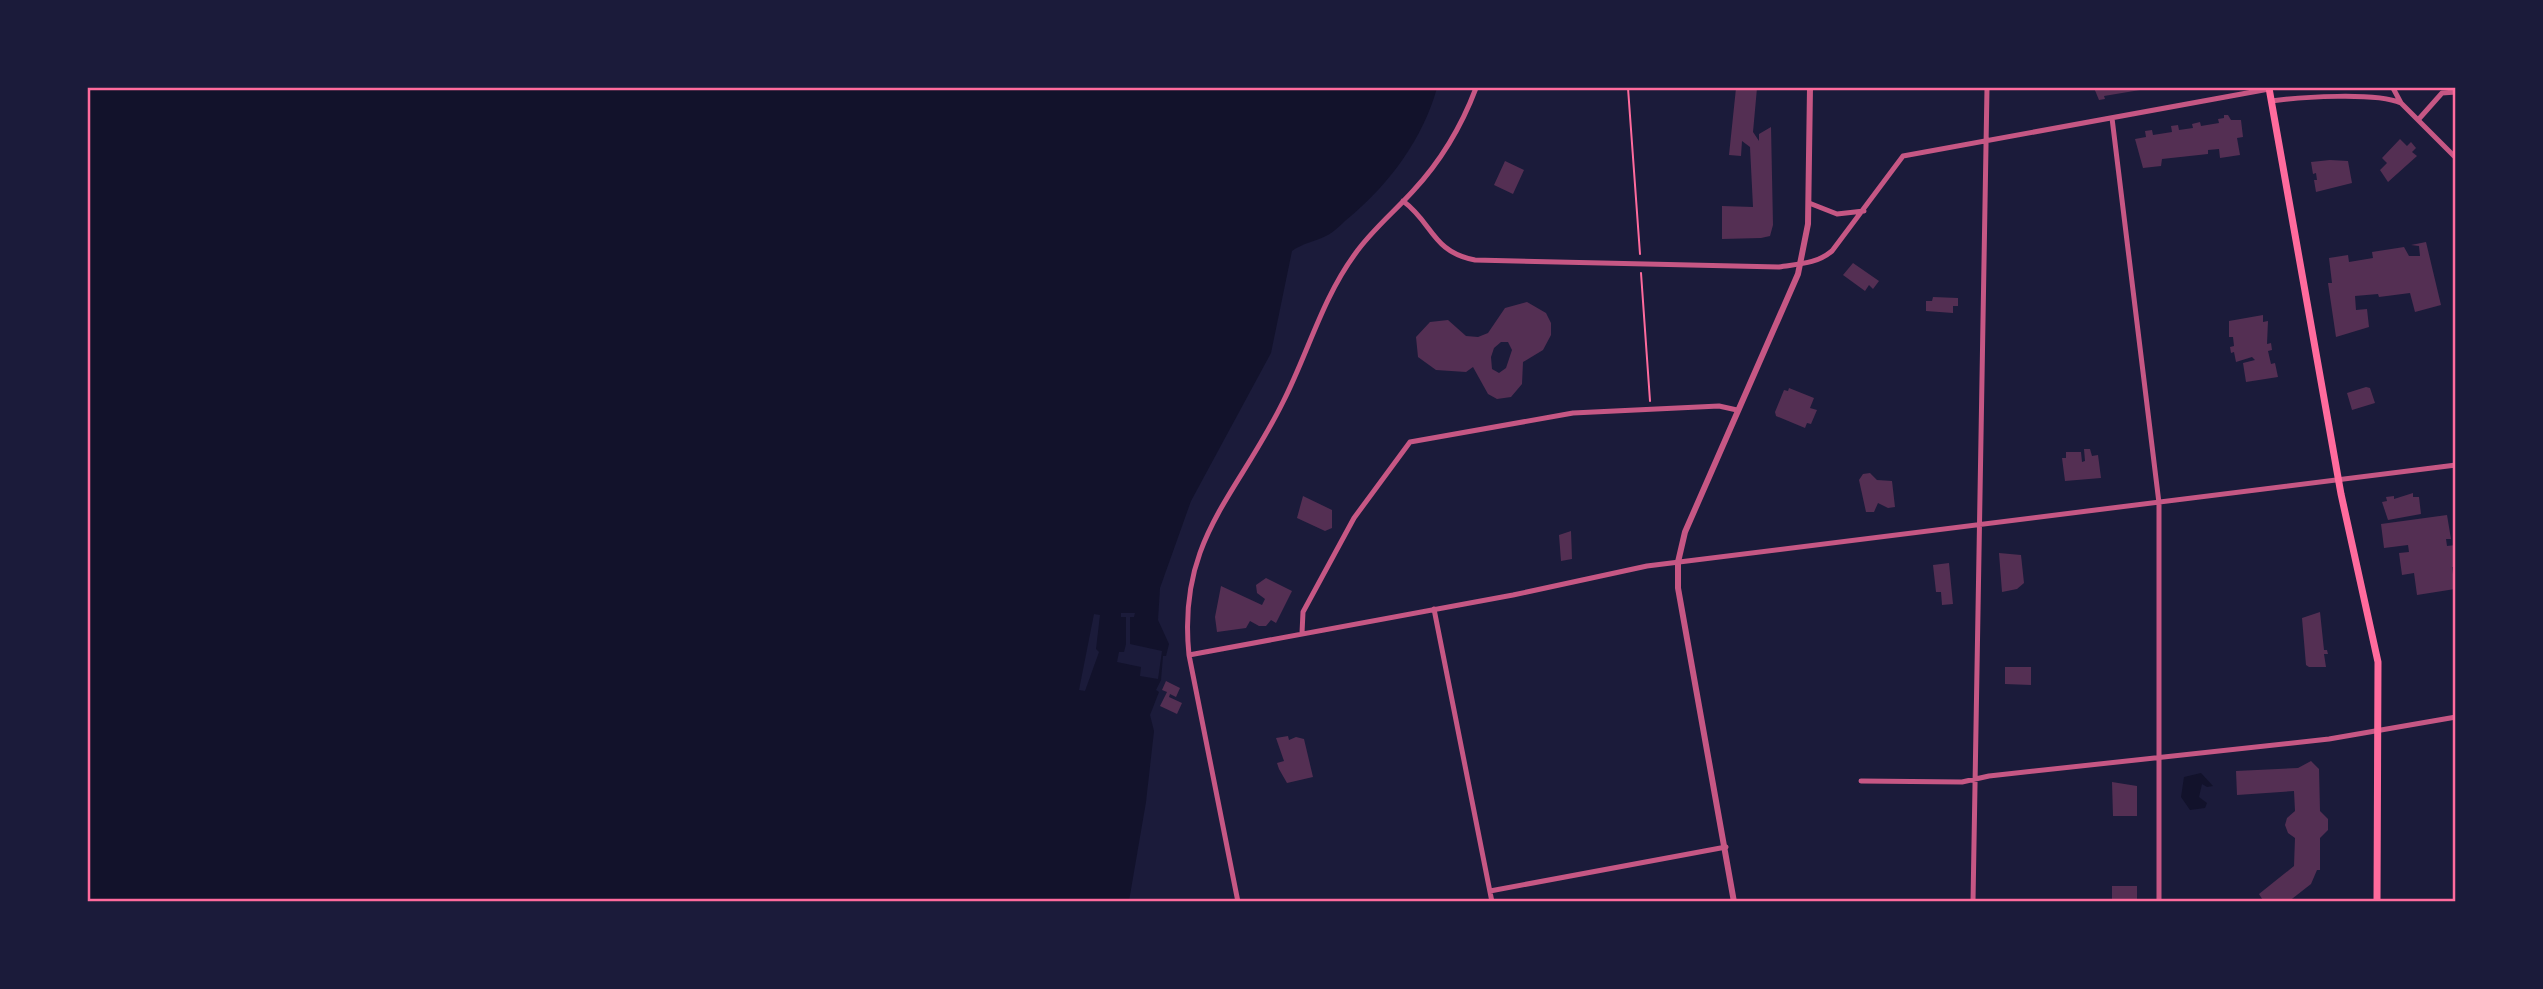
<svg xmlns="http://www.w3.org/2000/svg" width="2543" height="989" font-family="'DM Sans',sans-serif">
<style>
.water{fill:#12122b}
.pier{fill:#1b1b3a}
.building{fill:#542f53;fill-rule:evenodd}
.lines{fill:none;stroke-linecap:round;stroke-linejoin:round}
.path{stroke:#ff6b9d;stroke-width:2}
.minor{stroke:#c65784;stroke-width:5}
.tertiary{stroke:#c65784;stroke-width:6}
.secondary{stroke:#ff6b9d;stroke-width:7}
.neatline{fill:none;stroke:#ff6b9d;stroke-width:2.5}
</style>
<rect width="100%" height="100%" fill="#1b1b3a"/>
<path class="water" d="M88 88H1437C1423 138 1391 182 1351 216 1343 222 1335 232 1326 236 1314 242 1303 243 1292 251L1271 353 1191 501 1160 588 1158 620 1169 644 1166 656H1163L1161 680 1156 690 1159 692 1150 715 1154 731 1146 802 1129 901H88Z
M2201 773 2213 786 2207 787 2202 784 2199 797 2207 803 2205 808 2190 810 2181 797 2184 777Z"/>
<path class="pier" d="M1121 613H1135L1134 617H1130V644L1162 651 1158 679 1140 676 1141 667 1117 662 1119 652H1124L1126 644V617H1121Z
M1094 614 1100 615 1096 649 1099 652 1085 691 1079 690Z"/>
<path class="building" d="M1736 88H1757L1753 132 1759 141V134L1771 127 1773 225 1770 236 1761 238 1722 239V206L1753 207 1750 147 1742 141 1741 156 1729 155Z
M2094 88H2146V89L2104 96 2105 99 2099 100Z
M2224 115H2228L2231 120H2241L2243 137 2237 138 2240 155 2220 158 2219 149 2208 150V154L2162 159 2161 166 2143 168 2135 139 2146 137 2145 131 2152 130 2153 135 2172 132 2171 126 2178 125 2179 130 2193 128 2192 124 2200 122 2201 126 2219 123 2218 119 2224 118Z
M2400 139 2407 146 2411 142 2416 148 2412 152 2417 156 2388 182 2380 170 2387 163 2382 158Z
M2330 160 2348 161 2352 183 2316 192 2314 180H2317L2316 173 2313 174 2311 162Z
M1505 161 1524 170 1513 194 1494 185Z
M2426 242 2441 305 2415 312 2410 293 2379 297 2378 294 2355 296 2356 310 2367 309 2369 327 2336 337 2328 283H2332L2329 258 2348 255 2349 262 2373 258 2372 252 2404 247 2409 256H2420L2419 246 2411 245Z
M1853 263 1879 281 1873 289 1869 285 1865 291 1843 275Z
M1933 297 1958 298V306H1953V313L1926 311V301H1932Z
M1527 302 1546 313 1551 323V335L1543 350 1523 362 1522 384 1511 397 1497 399 1488 394 1473 367 1466 372 1436 370 1418 357 1416 337 1430 322 1448 320 1466 336 1478 337 1488 333 1505 308ZM1501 342H1508L1512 350 1506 368 1499 373 1492 369 1491 357 1494 348Z
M2263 315V322L2268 321 2267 344 2271 343 2272 350 2268 351 2271 364 2275 363 2278 377 2246 382 2243 363 2255 360 2252 357 2236 362 2234 352 2231 353 2230 347 2234 346 2233 337H2229V321Z
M2366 387 2370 388 2375 403 2352 410 2347 393Z
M1789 388 1814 398 1810 408 1817 410 1811 424 1807 423 1805 428 1776 416 1775 412 1784 390 1788 391Z
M2084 449H2090L2092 456 2098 455 2101 478 2065 481 2062 458H2066V452H2081L2082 462 2085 461Z
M1870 473 1877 480 1892 481 1895 507 1888 508 1878 503 1874 512H1866L1859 480 1863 474Z
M2413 493V497H2419L2421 514 2388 520 2382 502 2387 501 2386 497 2394 496V499Z
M1303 496 1332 510V528L1325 531 1297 518Z
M2447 515 2451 539H2446L2447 546 2456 545V567H2452L2455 589 2417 595 2414 573 2402 575 2399 553 2409 552 2408 545 2384 548 2381 524Z
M1571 531 1572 559 1561 561 1559 535Z
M1999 553 2021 555 2024 583 2017 589 2002 592Z
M1949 563 1953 604 1942 605 1941 592H1936L1933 565Z
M1266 578 1292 591 1276 623 1271 620 1266 626H1259L1250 621 1246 628 1217 632 1215 617 1221 586 1262 605 1265 599 1257 593 1256 585Z
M2320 612 2324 650H2327L2328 654H2324L2326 667H2309L2306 665 2302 618Z
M2005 667H2031V685L2005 684Z
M1166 681 1180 688 1176 697 1170 694 1169 697 1182 703 1177 714 1160 706 1167 692 1162 690Z
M1288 736 1289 740 1296 737 1304 739 1313 777 1287 783 1279 769 1277 763 1284 761 1276 738Z
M2311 761 2319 769 2320 811 2328 819V830L2320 838V870H2317L2311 884 2288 902H2264L2259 894 2294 866 2295 838 2288 833 2285 825 2287 818 2295 811 2294 791 2237 795 2236 771 2298 768Z
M2112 782 2137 786V816H2113Z
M2112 886H2137V902H2112Z"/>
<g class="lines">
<path class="path" d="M1628 88 1640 254
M1641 273 1650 401"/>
<path class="minor" d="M2393 88 2401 103 2456 158
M2271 101C2300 97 2376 92 2401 103
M2112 118 2159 503V902
M2418 120 2442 93 2456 92
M1403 201C1433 223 1432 252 1475 260L1779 267C1797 264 1817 264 1832 251L1903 156 2269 89
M1809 203 1837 214 1864 211
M1434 609 1492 902
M1302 633 1303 612 1354 518 1410 442 1573 413 1719 406 1737 410
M1189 655 1513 595 1647 566 2456 465
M1861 781 1962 782 1989 776 2329 739 2456 717
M1490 891 1726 847
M1238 902 1189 655C1177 540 1237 496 1283 402 1308 353 1322 299 1355 254 1371 231 1394 212 1413 191 1440 162 1462 125 1476 88
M1973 902 1987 88"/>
<path class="tertiary" d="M1734 902 1678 588V562L1685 532 1798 274 1808 224 1810 88"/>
<path class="secondary" d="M2269 88 2341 494 2378 662 2377 902"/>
</g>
<rect width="2543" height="989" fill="none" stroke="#1b1b3a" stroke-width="178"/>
<rect x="89" y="89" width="2365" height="811" class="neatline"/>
</svg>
